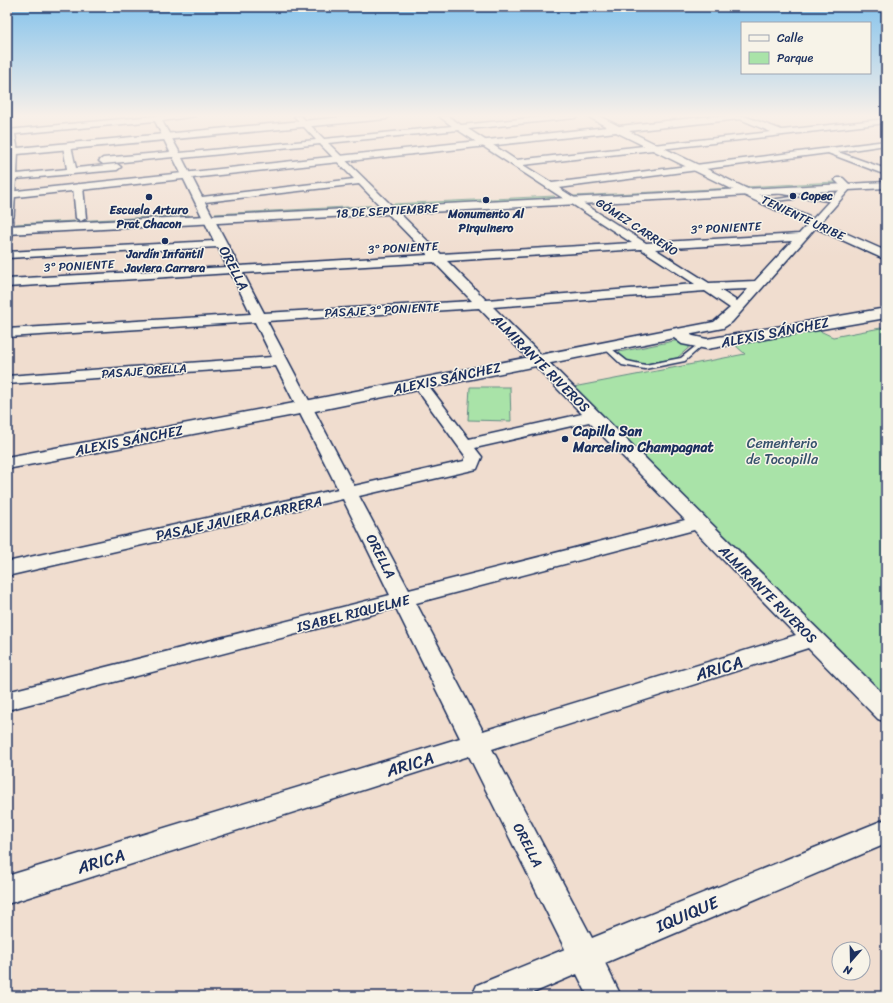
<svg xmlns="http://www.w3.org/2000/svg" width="893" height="1003" font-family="Sriracha,sans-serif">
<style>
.green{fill:#a9e3a8;stroke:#628983}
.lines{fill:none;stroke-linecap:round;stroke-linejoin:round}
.lane-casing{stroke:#1b2f5e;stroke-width:3}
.street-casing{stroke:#1b2f5e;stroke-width:3}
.secondary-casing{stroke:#1b2f5e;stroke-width:3}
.primary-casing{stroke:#1b2f5e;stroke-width:3}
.lane{fill:#f7f3e8;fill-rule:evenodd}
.street{fill:#f7f3e8;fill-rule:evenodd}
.secondary{fill:#f7f3e8;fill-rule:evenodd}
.primary{fill:#f7f3e8;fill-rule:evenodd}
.poi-dot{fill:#1b2f5e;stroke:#f7f3e8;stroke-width:1.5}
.labels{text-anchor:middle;stroke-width:3;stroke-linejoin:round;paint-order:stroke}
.far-poi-label{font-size:12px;font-weight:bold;fill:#1b2f5e;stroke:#f7f3e8}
.far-street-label{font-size:12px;fill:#1b2f5e;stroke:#f7f3e8}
.street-label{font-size:14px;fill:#1b2f5e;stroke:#f7f3e8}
.poi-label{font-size:14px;font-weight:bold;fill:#1b2f5e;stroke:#f7f3e8;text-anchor:start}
.park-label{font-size:14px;fill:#37536d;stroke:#f7f3e8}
.near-street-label{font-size:17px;fill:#1b2f5e;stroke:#f7f3e8}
</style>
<rect width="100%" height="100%" fill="#f0ddcf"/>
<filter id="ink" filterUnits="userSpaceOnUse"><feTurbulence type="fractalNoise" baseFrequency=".025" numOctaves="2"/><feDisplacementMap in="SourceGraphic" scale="8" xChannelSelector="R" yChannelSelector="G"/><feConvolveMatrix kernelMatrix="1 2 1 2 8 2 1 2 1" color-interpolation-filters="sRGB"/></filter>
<g filter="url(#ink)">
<path class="green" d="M835 182 841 186 750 190 744 187Z
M733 188 740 191 578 199 573 196Z
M554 196 558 200 397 209 392 204Z
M383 205 387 209 215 217 214 214Z
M189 215 191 219 15 228 16 224Z
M886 327V697L568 388 745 354 735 345 820 331 833 337Z
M684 339 693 344 677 358 646 364 626 363 614 353Z
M470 387H510L511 421 468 420Z"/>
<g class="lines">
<g class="lane-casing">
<path id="lane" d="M772 190 834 200 836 201 834 202 770 192V190Z
M792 197 794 198V199L765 202 763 201Z
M701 342 703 343V345L685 361 645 369 622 365 603 347 604 346H608L627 361 645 365 681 358Z"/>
</g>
<g class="street-casing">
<path id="street" d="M153 116H195L162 121 180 153 316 140 294 116H301L324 139 452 126 439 116H448L461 125 550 116H578L575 118 468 129 516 160 771 132 733 116H744L782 130 886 119V123L523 165 552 183 886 141V145L838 152 886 169V175L828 153 559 188 646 243 799 234 842 187 835 180 837 178H843L852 187 850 189 732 322 723 328 677 337 672 336 670 333 672 330 714 322 730 308 705 291 493 307 886 697V722L878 719 808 648 492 749 592 938 886 819V844L605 963 621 996H588L577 974 526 996H472L477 985 565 949 469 756 7 904V876L460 738 396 608 7 710V692L390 595 343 499 7 576V562L338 489 276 366 7 384V376L272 357 255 322 7 337V329L251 314 231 273 7 287V279L227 267 218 247 7 258V252L214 241 173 157 103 164 99 161 103 158 170 152 155 121 15 134 18 151 17 174 67 169 63 146 67 144 71 146 76 168 117 164 121 167 117 170 16 179 12 240 7 243V176L10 151 7 130ZM458 130 632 243 441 254 328 143ZM320 144 354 179 202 197 182 158ZM359 184 428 255 239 266 205 202ZM792 241 755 281 709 283 655 249ZM641 249 695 284 486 300 447 261ZM434 262 472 301 264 313 243 273ZM748 289 737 301 720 290ZM479 308 582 414 469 439 425 381H415L413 384 466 457 464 461 354 486 267 321ZM589 422 685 520 409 590 359 496 477 469 482 457 475 448ZM694 530 796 635 483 731 416 603Z
M78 184 83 187 86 218 81 221 76 218 73 187Z"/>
</g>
<g class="secondary-casing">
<path id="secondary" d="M354 116H390L386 119 7 155V149Z
M587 116H599L619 126 712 116H744L740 119 629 131 762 196 886 251V260L754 200 616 132 7 198V192L607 127Z
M886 308V318L707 349 682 344 674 338 305 413 7 469V457L305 401 677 328 693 336 707 339Z"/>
</g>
<g class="primary-casing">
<path id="primary" d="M886 182V188L7 234V226Z"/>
</g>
<use href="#lane" class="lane"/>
<use href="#street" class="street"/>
<use href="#secondary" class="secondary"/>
<use href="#primary" class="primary"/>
</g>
</g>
<linearGradient id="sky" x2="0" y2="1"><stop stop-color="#85c3ec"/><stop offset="0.45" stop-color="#f8f0e9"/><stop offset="1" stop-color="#f8f0e9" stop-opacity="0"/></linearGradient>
<rect width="893" height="257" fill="url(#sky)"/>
<g class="poi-dot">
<circle cx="793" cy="196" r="4"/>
<circle cx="149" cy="197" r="4"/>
<circle cx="486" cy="200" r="4"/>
<circle cx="165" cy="241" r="4"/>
<circle cx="565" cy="439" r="4"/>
</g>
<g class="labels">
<g class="far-poi-label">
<text x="801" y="200" text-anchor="start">Copec</text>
<text x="149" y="214">Escuela Arturo<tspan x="149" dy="14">Prat Chacon</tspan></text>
<text x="486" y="218">Monumento Al<tspan x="486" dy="14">Pirquinero</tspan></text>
<text x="165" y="258">Jardín Infantil<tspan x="165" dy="14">Javiera Carrera</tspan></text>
</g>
<g class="far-street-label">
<text transform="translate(387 211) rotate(-3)" y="4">18 DE SEPTIEMBRE</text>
<text transform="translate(803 218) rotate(25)" y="4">TENIENTE URIBE</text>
<text transform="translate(637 227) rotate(33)" y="4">GÓMEZ CARREÑO</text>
<text transform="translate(726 228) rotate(-3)" y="4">3° PONIENTE</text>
<text transform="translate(403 248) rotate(-3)" y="4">3° PONIENTE</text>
<text transform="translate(79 266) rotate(-3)" y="4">3° PONIENTE</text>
<text transform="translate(382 310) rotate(-3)" y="4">PASAJE 3° PONIENTE</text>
<text transform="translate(144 371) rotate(-4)" y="4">PASAJE ORELLA</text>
</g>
<g class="street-label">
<text transform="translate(234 268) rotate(63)" y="5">ORELLA</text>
<text transform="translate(775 332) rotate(-11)" y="5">ALEXIS SÁNCHEZ</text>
<text transform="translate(541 363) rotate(45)" y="5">ALMIRANTE RIVEROS</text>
<text transform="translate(447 378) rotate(-12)" y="5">ALEXIS SÁNCHEZ</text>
<text transform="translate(129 440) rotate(-11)" y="5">ALEXIS SÁNCHEZ</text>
<text transform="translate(239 518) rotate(-12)" y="5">PASAJE JAVIERA CARRERA</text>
<text transform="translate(381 556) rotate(63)" y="5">ORELLA</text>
<text transform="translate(768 594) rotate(45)" y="5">ALMIRANTE RIVEROS</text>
<text transform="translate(353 613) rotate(-14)" y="5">ISABEL RIQUELME</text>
<text transform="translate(528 845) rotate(63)" y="5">ORELLA</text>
</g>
<g class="poi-label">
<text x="573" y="436">Capilla San<tspan x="573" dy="16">Marcelino Champagnat</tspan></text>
</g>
<g class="park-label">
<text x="782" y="448">Cementerio<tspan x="782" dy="16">de Tocopilla</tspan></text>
</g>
<g class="near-street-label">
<text transform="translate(719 668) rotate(-17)" y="6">ARICA</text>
<text transform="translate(410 764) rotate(-17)" y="6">ARICA</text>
<text transform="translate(101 861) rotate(-17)" y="6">ARICA</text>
<text transform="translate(687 914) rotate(-23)" y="6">IQUIQUE</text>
</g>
</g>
<rect width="893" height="1003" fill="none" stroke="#f7f3e8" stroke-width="24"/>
<rect x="12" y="12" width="869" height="979" fill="none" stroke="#1b2f5e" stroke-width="1.5" filter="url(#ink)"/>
<rect x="741" y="22" width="130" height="52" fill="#f7f3e8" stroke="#9fa5b1"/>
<rect x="749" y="35" width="20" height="6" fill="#f7f3e8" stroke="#9fa5b1"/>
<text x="777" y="42" font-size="12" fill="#1b2f5e">Calle</text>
<rect x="749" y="52" width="20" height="12" fill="#a9e3a8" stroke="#9fa5b1"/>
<text x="777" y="62" font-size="12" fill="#1b2f5e">Parque</text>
<g transform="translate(851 961) rotate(200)"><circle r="19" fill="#f7f3e8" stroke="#9fa5b1"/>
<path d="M0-3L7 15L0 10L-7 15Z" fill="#1b2f5e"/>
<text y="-6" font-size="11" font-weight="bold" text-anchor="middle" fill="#1b2f5e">N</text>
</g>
</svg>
